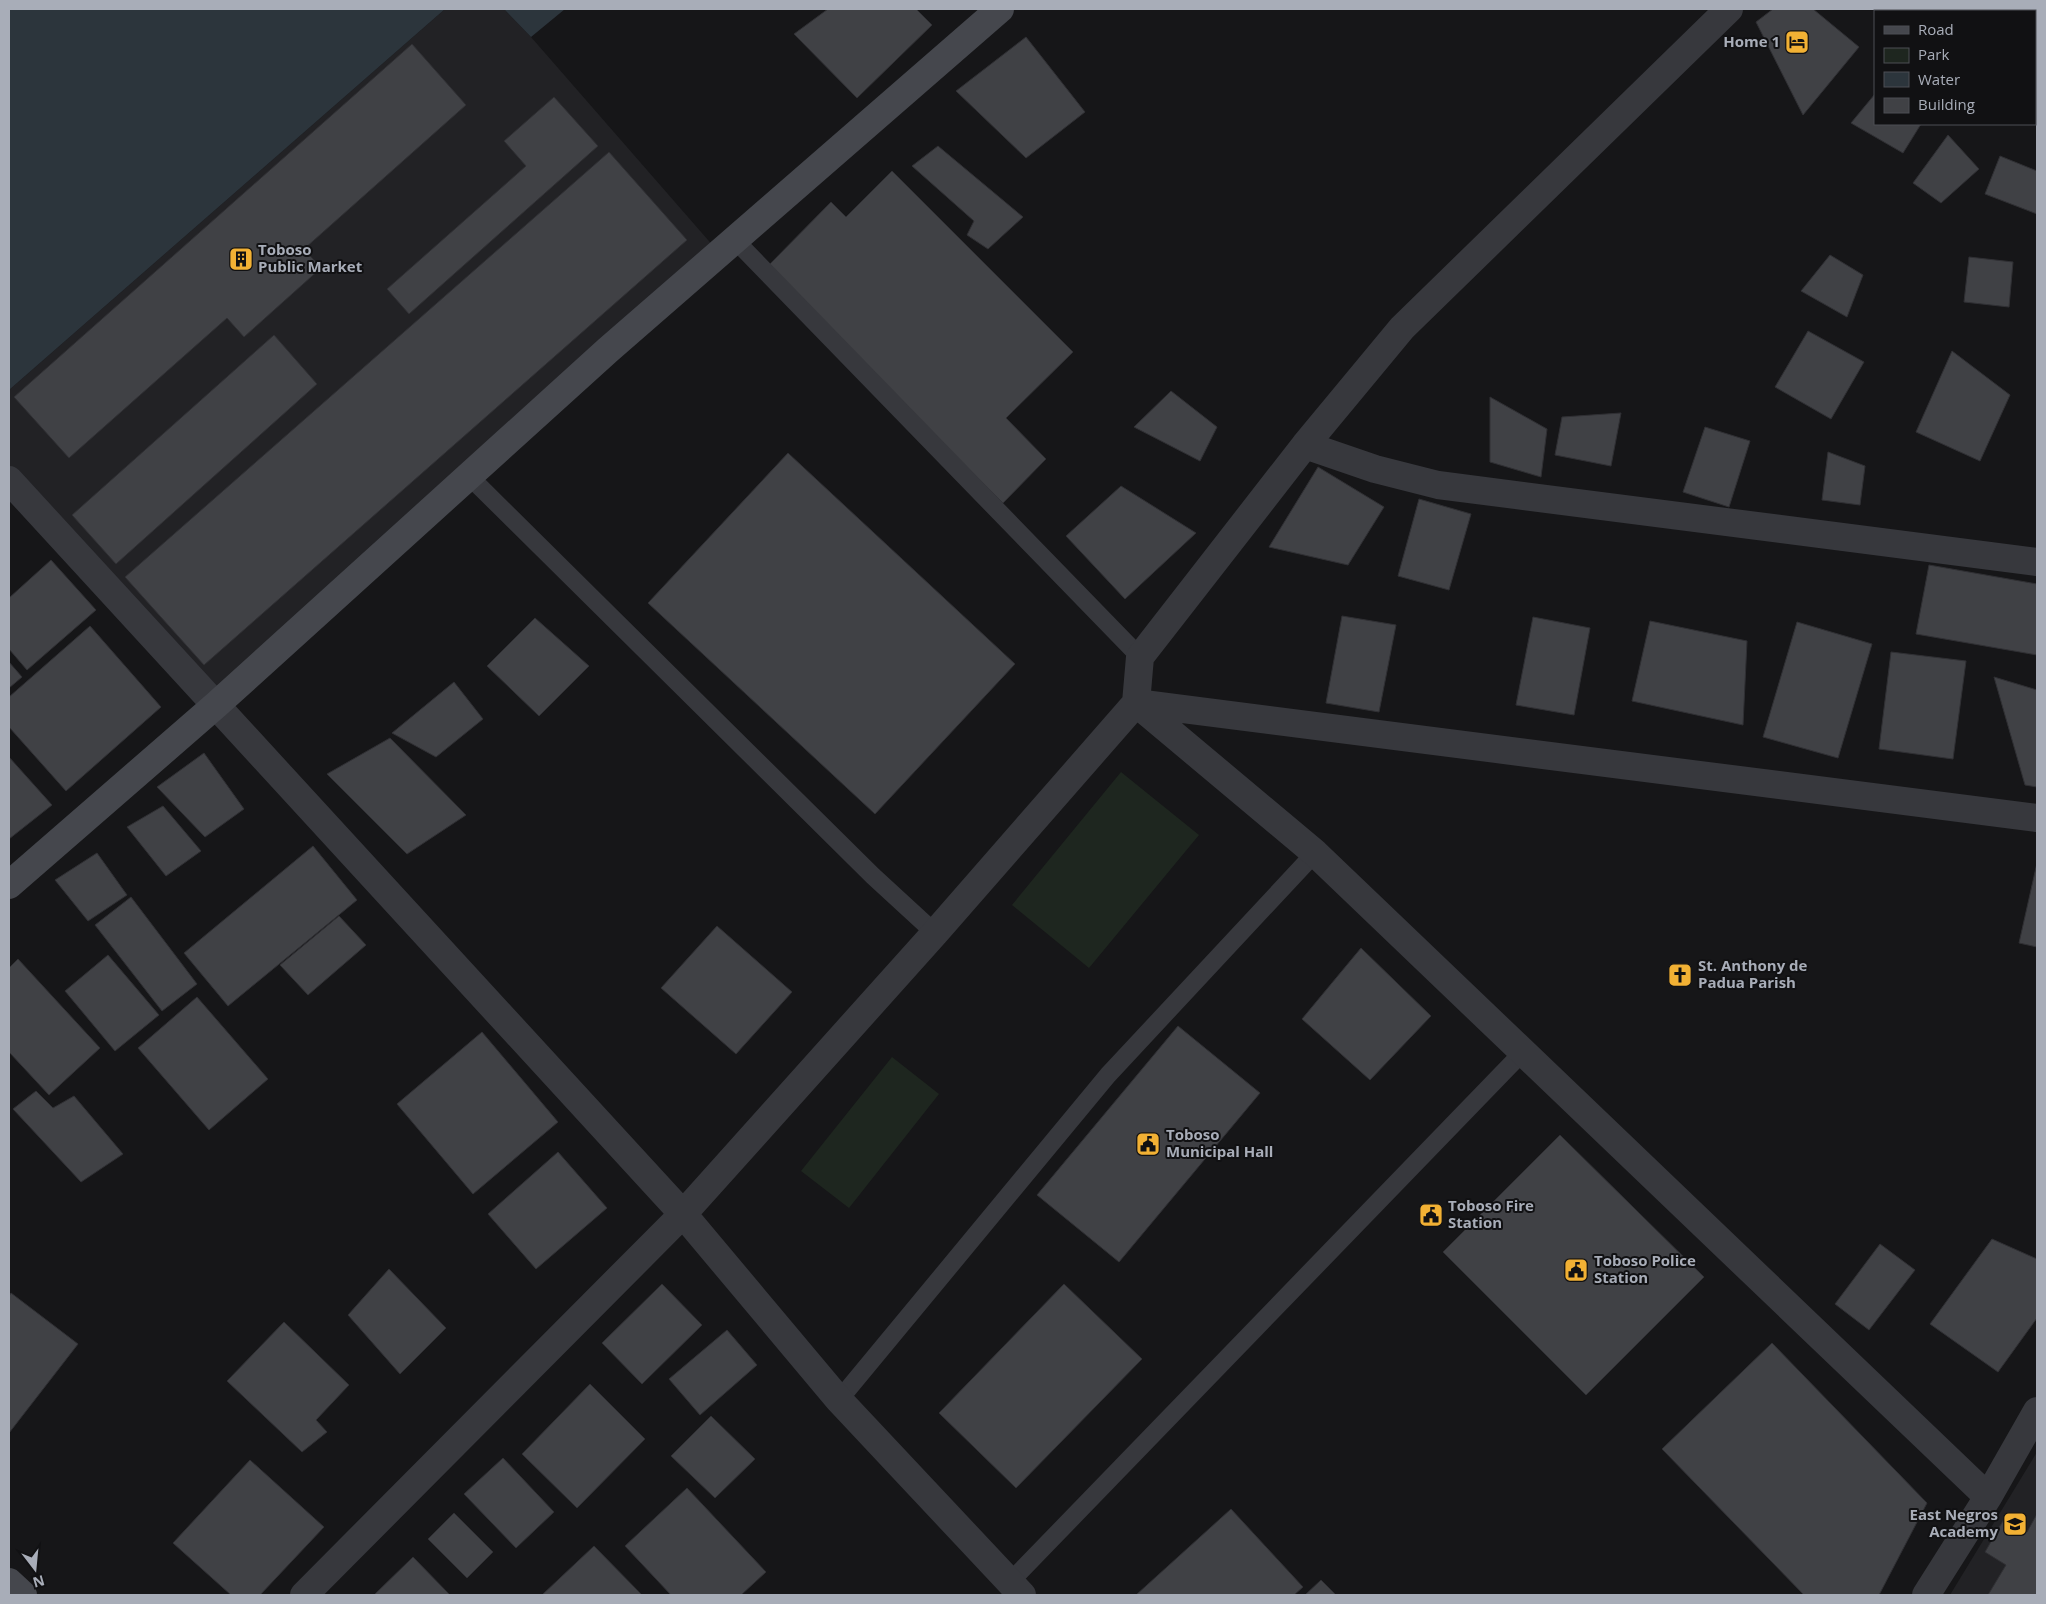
<svg xmlns="http://www.w3.org/2000/svg" width="2046" height="1604" font-family="'Open Sans',sans-serif">
<style>
.built{fill:#222225}
.green{fill:#1e261f}
.water{fill:#2c353c}
.building{fill:#404145;stroke:#303034}
.lines{fill:none;stroke-linecap:round;stroke-linejoin:round}
.service{stroke:#37383d;stroke-width:18}
.minor{stroke:#37383d;stroke-width:28}
.secondary{stroke:#45474d;stroke-width:28}
.labels{text-anchor:middle;stroke-width:4;stroke-linejoin:round;paint-order:stroke}
.poi-label{font-size:15px;font-weight:bold;fill:#a8adb8;stroke:#111113;text-anchor:start}
</style>
<rect width="100%" height="100%" fill="#161618"/>
<path class="built" d="M445 9H504L531 37 715 248 216 705 9 487V390Z
M2037 1452V1595H1950Z"/>
<path class="green" d="M1121 772 1199 835 1089 968 1012 905Z
M892 1057 939 1094 849 1208 801 1171Z"/>
<path class="water" d="M9 9H445L9 390Z
M504 9H565L531 37Z"/>
<path class="building" d="M828 9H916L932 25 857 98 794 34Z
M1773 9H1813L1859 47 1803 115 1756 22Z
M1026 37 1085 112 1026 158 956 91Z
M412 44 466 105 304 249 321 268 244 337 227 318 69 458 14 397Z
M2035 65 2037 67V95L2035 98Z
M1875 94V124H1921L1903 153 1851 123Z
M554 97 598 146 409 314 387 289 526 166 504 141Z
M1948 135 1979 169 1941 203 1913 183Z
M938 146 1023 217 988 249 967 235 974 221 912 166Z
M609 152 687 240 204 665 125 577Z
M2000 156 2037 171V214L1985 194Z
M892 171 1073 352 1006 418 1046 459 1003 503 767 267 831 202 846 217Z
M1830 255 1863 275 1847 317 1801 291Z
M1969 257 2013 262 2009 307 1964 302Z
M1808 331 1864 362 1831 419 1775 387Z
M274 335 317 384 116 564 72 515Z
M1952 351 2010 395 1980 461 1916 432Z
M1171 391 1217 427 1200 461 1134 427Z
M1490 397 1547 429 1541 477 1490 462Z
M1621 413 1611 466 1555 455 1562 417Z
M1705 427 1750 441 1729 507 1683 492Z
M1828 452 1865 466 1860 505 1822 500Z
M788 453 1015 664 875 814 648 603Z
M1318 467 1384 507 1348 565 1269 547Z
M1121 486 1196 533 1125 599 1066 536Z
M1419 499 1471 514 1449 590 1398 576Z
M51 560 96 610 27 670 9 649V598Z
M1929 565 2037 584V655L1916 634Z
M1342 616 1396 625 1379 712 1326 703Z
M1533 617 1590 628 1574 715 1516 705Z
M535 618 589 666 539 716 487 666Z
M1650 621 1747 641 1743 725 1632 701Z
M1797 622 1872 644 1838 758 1763 737Z
M90 626 161 707 66 791 9 727V697Z
M1891 652 1966 661 1953 759 1879 749Z
M9 662 22 677 9 688Z
M1994 677 2037 690V787L2025 785Z
M454 682 483 719 436 757 392 733Z
M390 738 466 815 407 854 327 774Z
M204 753 244 809 205 837 157 787Z
M9 757 52 805 9 839Z
M163 806 201 851 166 876 127 827Z
M313 846 357 900 228 1006 184 953Z
M97 853 127 895 88 921 55 880Z
M2037 863V947L2019 943Z
M131 897 197 984 162 1011 95 925Z
M339 916 366 945 308 995 280 965Z
M717 926 792 992 736 1054 661 988Z
M1361 948 1431 1016 1370 1080 1302 1019Z
M108 955 159 1015 115 1051 65 991Z
M18 959 100 1048 49 1095 9 1052V968Z
M197 997 268 1079 209 1130 138 1048Z
M1178 1026 1260 1093 1119 1262 1037 1195Z
M482 1032 558 1122 473 1194 397 1104Z
M36 1091 53 1108 74 1096 123 1154 81 1182 13 1109Z
M1560 1135 1704 1277 1586 1395 1443 1252Z
M558 1152 607 1208 536 1269 488 1214Z
M1992 1239 2037 1259V1318L1998 1372 1930 1324Z
M1880 1244 1915 1270 1869 1330 1835 1304Z
M389 1269 446 1328 400 1374 348 1315Z
M662 1284 702 1325 642 1384 602 1343Z
M1064 1284 1142 1359 1016 1488 939 1413Z
M11 1293 78 1344 9 1433V1296Z
M284 1322 349 1385 316 1420 327 1432 302 1452 227 1381Z
M727 1330 757 1365 700 1415 669 1379Z
M1772 1343 1927 1503 1879 1595H1804L1662 1449Z
M590 1384 645 1439 577 1508 522 1454Z
M711 1416 755 1459 715 1498 671 1456Z
M503 1458 554 1512 516 1548 464 1494Z
M250 1460 324 1527 260 1595H231L173 1543Z
M687 1488 766 1572 741 1595H671L625 1546Z
M1231 1509 1303 1587 1294 1595H1136Z
M454 1513 493 1552 467 1578 428 1539Z
M2037 1514V1595H1988L2006 1565 1985 1552 2004 1519 2027 1532Z
M594 1546 642 1595H542Z
M413 1557 450 1595H374Z
M1321 1580 1336 1595H1305Z"/>
<g class="lines">
<path class="service" d="M735 240 1140 657
M469 476 873 876 935 933
M839 1400 1108 1075 1315 853
M1010 1582 1523 1052"/>
<path class="minor" d="M1305 445 1375 469 1438 485 2037 562
M9 480 683 1214 839 1400 1022 1595
M1136 703 1315 853 1988 1497
M1136 703 2037 818
M304 1595 683 1214 935 933 1136 703 1140 657 1305 445 1402 328 1729 9
M1926 1595 1988 1497 2037 1411"/>
<path class="secondary" d="M9 885 216 705 608 350 1000 9
M9 1582 23 1595"/>
</g>
<defs>
<g id="hotel-square" transform="scale(1.25)"><rect x="-9" y="-9" width="18" height="18" rx="4" fill="#f2b134" stroke="#111113"/><path d="M-6-4.5h1.5V1H6V5H4.5V3h-9V5H-6ZM-4 0a1.8 1.8 0 1 1 3.6 0ZM.5 0V-2.5h3Q6-2.5 6 0Z" fill="#111"/></g>
<g id="building-square" transform="scale(1.25)"><rect x="-9" y="-9" width="18" height="18" rx="4" fill="#f2b134" stroke="#111113"/><path d="M-4-6H4V6H1V3H-1V6H-4ZM-2.5-4.3h1.7v1.8h-1.7ZM.8-4.3h1.7v1.8H.8ZM-2.5-1h1.7V.8h-1.7ZM.8-1h1.7V.8H.8Z" fill="#111"/></g>
<g id="church-square" transform="scale(1.25)"><rect x="-9" y="-9" width="18" height="18" rx="4" fill="#f2b134" stroke="#111113"/><path d="M-1.2-6h2.4v3.5h3.3v2.4h-3.3V6h-2.4V-.1h-3.3v-2.4h3.3Z" fill="#111"/></g>
<g id="civic-square" transform="scale(1.25)"><rect x="-9" y="-9" width="18" height="18" rx="4" fill="#f2b134" stroke="#111113"/><path d="M-.6-6.5H3V-4.5H.6V-3L4-1V1h2V6H-6V1h2V-1L-.6-3ZM-1.2 2.5V6h2.4V2.5Z" fill="#111"/></g>
<g id="school-square" transform="scale(1.25)"><rect x="-9" y="-9" width="18" height="18" rx="4" fill="#f2b134" stroke="#111113"/><path d="M0-5L7-2L0 1L-7-2ZM-4 1L0 2.5L4 1V4Q0 6-4 4Z" fill="#111"/></g>
</defs>
<g fill-rule="evenodd">
<use href="#hotel-square" x="1797" y="42"/>
<use href="#building-square" x="241" y="259"/>
<use href="#church-square" x="1680" y="975"/>
<use href="#civic-square" x="1148" y="1144"/>
<use href="#civic-square" x="1431" y="1215"/>
<use href="#civic-square" x="1576" y="1270"/>
<use href="#school-square" x="2015" y="1524"/>
</g>
<g class="labels">
<g class="poi-label">
<text x="1780" y="47" text-anchor="end">Home 1</text>
<text x="258" y="255">Toboso<tspan x="258" dy="17">Public Market</tspan></text>
<text x="1698" y="971">St. Anthony de<tspan x="1698" dy="17">Padua Parish</tspan></text>
<text x="1166" y="1140">Toboso<tspan x="1166" dy="17">Municipal Hall</tspan></text>
<text x="1448" y="1211">Toboso Fire<tspan x="1448" dy="17">Station</tspan></text>
<text x="1594" y="1266">Toboso Police<tspan x="1594" dy="17">Station</tspan></text>
<text x="1998" y="1520" text-anchor="end">East Negros<tspan x="1998" dy="17">Academy</tspan></text>
</g>
</g>
<rect width="2046" height="1604" fill="none" stroke="#a8adb8" stroke-width="20"/>
<rect x="1874" y="10" width="162" height="115" fill="#111113" stroke="#4d4f55"/>
<rect x="1884" y="26" width="25" height="8" fill="#45474d" stroke="#4d4f55"/>
<text x="1918" y="35" font-size="15" fill="#a8adb8">Road</text>
<rect x="1884" y="48" width="25" height="15" fill="#1e261f" stroke="#4d4f55"/>
<text x="1918" y="60" font-size="15" fill="#a8adb8">Park</text>
<rect x="1884" y="72" width="25" height="15" fill="#2c353c" stroke="#4d4f55"/>
<text x="1918" y="85" font-size="15" fill="#a8adb8">Water</text>
<rect x="1884" y="98" width="25" height="15" fill="#404145" stroke="#4d4f55"/>
<text x="1918" y="110" font-size="15" fill="#a8adb8">Building</text>
<g transform="translate(35 1569) rotate(164)" stroke="#111113" stroke-width="4" paint-order="stroke">
<path d="M0-4L9 19L0 12L-9 19Z" fill="#a8adb8"/>
<text y="-8" font-size="14" font-weight="bold" text-anchor="middle" fill="#a8adb8">N</text>
</g>
</svg>
